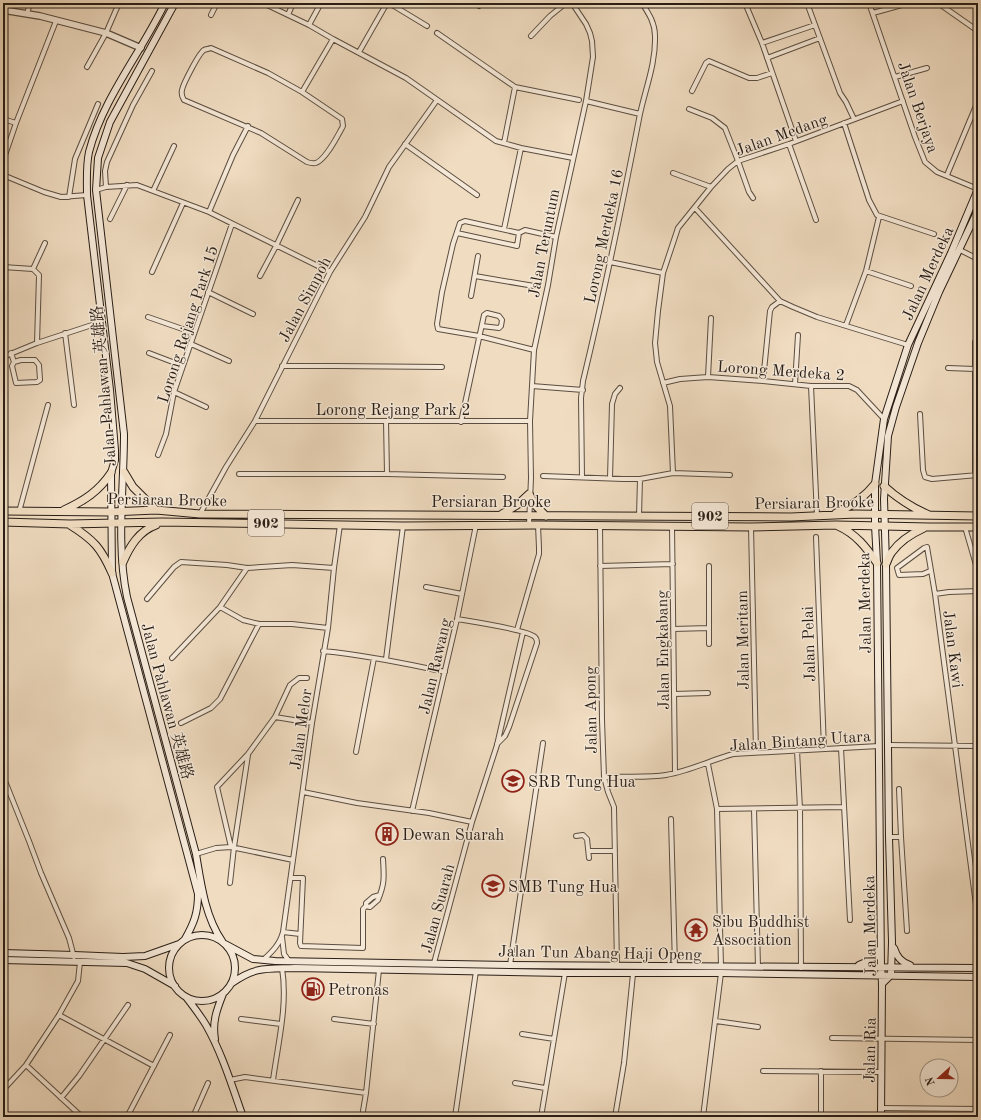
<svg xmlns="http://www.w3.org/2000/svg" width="981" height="1120" font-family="'Old Standard TT','Noto Serif SC',serif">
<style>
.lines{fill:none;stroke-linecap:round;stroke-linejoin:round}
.minor-casing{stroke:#5b4e41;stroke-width:6}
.tertiary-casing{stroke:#5b4e41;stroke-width:8}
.secondary-casing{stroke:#291e16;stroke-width:8}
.primary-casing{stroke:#291e16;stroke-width:9}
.minor{stroke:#f5e8d7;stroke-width:4}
.tertiary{stroke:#f5e8d7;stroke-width:5.5}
.secondary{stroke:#f5e8d7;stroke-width:6}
.primary{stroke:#f0dcc1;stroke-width:7}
.labels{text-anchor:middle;stroke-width:3;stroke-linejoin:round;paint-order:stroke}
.shield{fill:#f5e8d7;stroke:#665b50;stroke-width:1}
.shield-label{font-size:15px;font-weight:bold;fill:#291e16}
.street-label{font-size:16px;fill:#291e16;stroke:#f5e8d7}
.poi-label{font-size:16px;fill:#291e16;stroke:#f5e8d7;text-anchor:start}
</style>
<rect width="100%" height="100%" fill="#f0dcc1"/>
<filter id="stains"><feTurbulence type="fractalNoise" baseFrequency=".005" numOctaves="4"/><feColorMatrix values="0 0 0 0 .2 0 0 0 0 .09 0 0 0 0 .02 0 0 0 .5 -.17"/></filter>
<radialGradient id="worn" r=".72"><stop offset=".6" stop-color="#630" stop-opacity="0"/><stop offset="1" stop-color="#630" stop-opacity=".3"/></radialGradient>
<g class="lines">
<g class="minor-casing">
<path id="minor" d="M263 3 309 25 333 39 406 78 496 141 521 148 573 158
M389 3 427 26
M745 3 762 43 796 141
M807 3 840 93 846 102 854 119
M869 3 915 137 925 162 937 172 978 189
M938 3 978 31
M479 6 481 3
M873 13 909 3
M27 14 30 3
M211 15 217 3
M288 15 293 3
M309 25 321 3
M437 33 515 87 579 100
M531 36 550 16 566 3
M762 43 815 25
M211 48 268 73 302 92 342 119 343 126 342 128C337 137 326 159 316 163 313 164 310 163 307 162L261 133 184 100C182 97 181 94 182 90 183 84 199 53 204 50 206 49 209 49 211 48Z
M359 52 387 3
M767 58 820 38
M87 67 106 33 119 3
M895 77 927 68
M692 91 706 63 709 61 749 78H757L772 73
M302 92 333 39
M586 101 640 114
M689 109 712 118 725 128 738 161 749 192 753 198
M3 119 16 123
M844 123 869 200 877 215 934 234
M504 143 515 87
M405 144 477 195
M789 144 816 220
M3 161 16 123 56 21
M673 173 711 187
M3 175 44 192 61 197 87 195
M947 175 978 101
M106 187 105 171 107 162 133 105 152 71
M96 190 106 187 137 185 209 212 330 272
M153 191 174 146
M69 197 75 159 98 104
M695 208 780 301 793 307 817 317 908 345
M209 212 233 155 248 126
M110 219 127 185
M504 229 521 148
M457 233 517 246 519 233
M960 250 978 259
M610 262 663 273
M3 267 33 269 39 275 37 343
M33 269 45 243
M866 271 911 286
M152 272 183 203
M260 276 276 246 298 200
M475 276 534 286
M208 292 253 314
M471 296 478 256
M148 317 194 333
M92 325 103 334
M846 325 866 271 879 217
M65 333 74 405
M975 342V475
M191 344 229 361
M534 350 479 336 438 329 437 324 442 292 453 244 460 223 465 221 519 233 525 230 556 237
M11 353 14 362 12 366 16 383 37 382 40 380 39 365 35 360H21L14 362
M149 353 183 366
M3 357 37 343 92 325 102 319
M282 366H334L442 367
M948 368 975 369
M708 377 711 318
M763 381 770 311 772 307 780 301
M663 383 680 379 708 377 763 381 811 386H849L857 390 884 419
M795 384 798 335
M532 386 583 390
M811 386 817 516
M174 392 206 407
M920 414 923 470 925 477 932 479 978 475
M255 421H530
M386 421 387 474
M461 422 484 315 487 313 499 316 502 320 501 326 499 328 482 326
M158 455 166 434 174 392 232 224
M673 473 670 406 657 362 655 343 658 311 663 273 678 228 711 187 728 169 738 161 789 144 903 101
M239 474H387L503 477
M543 476 623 479H640L673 473 730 475
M582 477 581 398 583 381C604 294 622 207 639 119 644 92 656 65 655 36 655 23 649 14 642 3
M610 478 612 404 615 394 620 388
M19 512 48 405
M200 514 226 467 255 421 330 272 365 217 389 167 437 100
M639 516 640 479
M529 525 531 478 530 421 534 350 548 285 556 237 586 101 593 57 592 41 590 33 586 24 572 3
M600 525 602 720 604 777 608 792 614 807 617 965
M672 526 675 773
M751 527 756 752
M965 527 978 572
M816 537 824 749
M600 566 673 564
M709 566V644
M930 571 923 574 899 575 897 568 924 548 927 547 935 594 978 920
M426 587 462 594
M935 594 949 592 978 591
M147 599 174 567 181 562 227 565 247 568 292 565 334 568
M220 607 243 620 259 624H292L328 628
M457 619C469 621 529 630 535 637 537 639 537 640 537 643L509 727 505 736 497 744
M673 629 709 628
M517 630 539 554V548L538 525
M323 651C364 655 404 663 445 672
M172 658 220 607 247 568
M386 659 403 526
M674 694 708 693
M275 717 312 723
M181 723 211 708 220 699 259 624
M888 745 978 746
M841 748 850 920
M797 750 800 809 801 968
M356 752 374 658
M708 764 717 809 721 966
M3 776 29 841 41 873 69 938 74 957
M604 777C623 776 649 778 666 775 690 771 711 760 733 754L879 746
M303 792 357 803 429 813 472 822
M717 809 844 807
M754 809 758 967
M412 811 457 619 476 525
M671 819 675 966
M576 836 583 835 587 839 589 858
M889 837H901L899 789
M901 837 907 931
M231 847 217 787 248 754 275 717 290 685 299 678H307
M589 851H615
M196 854 216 848 231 847 293 860
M291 878H303L300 943 301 946 363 948V909L366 906
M230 883 234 847 248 755
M380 895 373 897 366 903V906L370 907 378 900C385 883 384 877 383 859
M283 932 300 934
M282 937 284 954 289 961
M263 960C272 952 280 944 283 932L312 723 328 628 334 568 340 525
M434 963 472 822 497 745 523 632
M510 965 543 743
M59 1015 154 1066
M241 1019 281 1024
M334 1019 374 1024
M716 1021 758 1027
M522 1034 554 1039
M832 1038 978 1040
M26 1065 82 1117
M763 1071 881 1072
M821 1071V1117
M230 1080 245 1077 366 1093
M273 1080C278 1043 288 1005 282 968
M515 1083 545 1088
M3 1090 26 1065 59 1015 78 981 80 962
M61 1098 79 1076 128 1005
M881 1108 978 1109
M127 1117 170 1035
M193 1117 208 1083
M362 1117 366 1093 379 970
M455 1117 476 971
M541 1117 565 973
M615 1117 624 1063 633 974
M703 1117 721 973"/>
</g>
<g class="tertiary-casing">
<path id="tertiary" d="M3 10 40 16 106 33 141 48"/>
</g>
<g class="secondary-casing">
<path id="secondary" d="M165 3C141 53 103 98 89 152 86 166 87 181 87 195L110 390 115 450V460L111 473 112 573 198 894C198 913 194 923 185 939
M175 3 110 122 98 158 96 190 124 434C124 488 116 544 127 597L196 854C201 884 205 916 222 941
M169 968a33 33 0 1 1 66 0a33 33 0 1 1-66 0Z
M225 944 253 959 275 961 510 965 978 968
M894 948C897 957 901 962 910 965
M3 953 74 955 123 957 145 956 179 944
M3 960 127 963 145 969 175 986
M859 965 875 958 879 950
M232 983C256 966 267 969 295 968L565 973H721L978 977
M882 984 891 975 892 942 889 837 886 564 884 499 888 436 896 407 918 343 939 292 978 210
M186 997C193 1006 200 1015 206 1025 222 1053 232 1086 243 1117
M215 1039C212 1022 217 1009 223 994
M881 1117 882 984 881 966 877 563 875 525V484L884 419 908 345 951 253 978 189"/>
</g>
<g class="primary-casing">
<path id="primary" d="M124 472 133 487 156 510
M884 486C897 498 911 507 927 514
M64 510C84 501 99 491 111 473
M3 511 111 512 156 510 200 514 791 517 856 514 978 516
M836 513C852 506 864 498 875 484
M502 514 517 505 529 494 535 505 546 516
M3 522 70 524 162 522 403 526 538 525 751 527 836 525 929 527H978
M70 525C94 540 101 548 112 573
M838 526C856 534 866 547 877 563
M123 562C130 546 139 531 156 525
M886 564C888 560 889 555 892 552 899 542 913 533 924 528"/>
</g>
<use href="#minor" class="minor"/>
<use href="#tertiary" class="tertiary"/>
<use href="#secondary" class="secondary"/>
<use href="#primary" class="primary"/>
</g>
<defs>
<g id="school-ring" transform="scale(1.15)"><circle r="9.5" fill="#f5e8d7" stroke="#8f2418" stroke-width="1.5"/><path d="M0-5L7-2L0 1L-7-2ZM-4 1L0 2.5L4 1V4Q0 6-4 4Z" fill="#8f2418"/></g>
<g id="building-ring" transform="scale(1.15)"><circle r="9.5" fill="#f5e8d7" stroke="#8f2418" stroke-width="1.5"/><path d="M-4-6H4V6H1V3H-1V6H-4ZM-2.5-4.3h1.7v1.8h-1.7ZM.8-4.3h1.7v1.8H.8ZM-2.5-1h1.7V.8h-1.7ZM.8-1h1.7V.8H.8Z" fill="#8f2418"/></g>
<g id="temple-ring" transform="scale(1.15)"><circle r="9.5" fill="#f5e8d7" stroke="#8f2418" stroke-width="1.5"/><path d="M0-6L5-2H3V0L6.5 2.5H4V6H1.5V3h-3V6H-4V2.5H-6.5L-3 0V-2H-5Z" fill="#8f2418"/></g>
<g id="fuel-ring" transform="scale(1.15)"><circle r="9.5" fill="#f5e8d7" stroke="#8f2418" stroke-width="1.5"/><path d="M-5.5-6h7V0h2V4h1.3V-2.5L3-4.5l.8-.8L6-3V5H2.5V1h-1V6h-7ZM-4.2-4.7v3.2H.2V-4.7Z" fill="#8f2418"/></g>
</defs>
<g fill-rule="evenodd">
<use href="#school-ring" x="513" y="781"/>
<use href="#building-ring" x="387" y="834"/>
<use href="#school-ring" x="493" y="886"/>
<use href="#temple-ring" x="696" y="930"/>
<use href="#fuel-ring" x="313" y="989"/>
</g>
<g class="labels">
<g class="shield">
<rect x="692" y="503" width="36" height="26" rx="3"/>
<rect x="248" y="510" width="36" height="26" rx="3"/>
</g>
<g class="shield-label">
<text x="710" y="521">902</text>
<text x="266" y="528">902</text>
</g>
<g class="street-label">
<text transform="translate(919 107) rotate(71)" y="6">Jalan Berjaya</text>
<text transform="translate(781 134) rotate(-20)" y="6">Jalan Medang</text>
<text transform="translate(603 236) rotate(-78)" y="6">Lorong Merdeka 16</text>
<text transform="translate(543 243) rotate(-79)" y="6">Jalan Teruntum</text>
<text transform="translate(927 273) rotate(-65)" y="6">Jalan Merdeka</text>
<text transform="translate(304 299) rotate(-62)" y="6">Jalan Simpoh</text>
<text transform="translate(187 324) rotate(-72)" y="6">Lorong Rejang Park 15</text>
<text transform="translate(781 370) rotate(4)" y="6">Lorong Merdeka 2</text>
<text transform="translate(103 386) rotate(-95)" y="6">Jalan Pahlawan 英雄路</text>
<text x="393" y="415">Lorong Rejang Park 2</text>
<text transform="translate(167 499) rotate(1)" y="6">Persiaran Brooke</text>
<text x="491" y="507">Persiaran Brooke</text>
<text transform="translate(814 502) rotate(-1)" y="6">Persiaran Brooke</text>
<text transform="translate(864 603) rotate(-91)" y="6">Jalan Merdeka</text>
<text transform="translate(742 640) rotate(-91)" y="6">Jalan Meritam</text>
<text transform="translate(808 644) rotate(-92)" y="6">Jalan Pelai</text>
<text transform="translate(954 649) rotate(83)" y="6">Jalan Kawi</text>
<text transform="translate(662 650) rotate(-91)" y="6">Jalan Engkabang</text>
<text transform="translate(434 666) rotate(-77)" y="6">Jalan Rawang</text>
<text transform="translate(168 701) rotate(75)" y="6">Jalan Pahlawan 英雄路</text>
<text transform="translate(590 710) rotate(-91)" y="6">Jalan Apong</text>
<text transform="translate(300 729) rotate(-82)" y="6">Jalan Melor</text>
<text transform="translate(800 740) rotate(-4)" y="6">Jalan Bintang Utara</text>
<text transform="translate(437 908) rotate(-75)" y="6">Jalan Suarah</text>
<text transform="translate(869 926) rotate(-91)" y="6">Jalan Merdeka</text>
<text transform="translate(600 952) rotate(1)" y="6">Jalan Tun Abang Haji Openg</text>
<text transform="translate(869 1050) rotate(-89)" y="6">Jalan Ria</text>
</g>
<g class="poi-label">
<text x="528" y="787">SRB Tung Hua</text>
<text x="402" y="840">Dewan Suarah</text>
<text x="508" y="892">SMB Tung Hua</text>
<text x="712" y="927">Sibu Buddhist<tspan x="712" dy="18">Association</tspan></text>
<text x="328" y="995">Petronas</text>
</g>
</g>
<rect width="981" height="1120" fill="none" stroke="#f0dcc1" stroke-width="16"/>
<rect x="4" y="4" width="973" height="1112" fill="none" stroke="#291e16" stroke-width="2"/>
<rect x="8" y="8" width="965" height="1104" fill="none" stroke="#291e16"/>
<g transform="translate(939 1078) rotate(249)"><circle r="19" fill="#f5e8d7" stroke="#a3978a"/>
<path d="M0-3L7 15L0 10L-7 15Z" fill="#8f2418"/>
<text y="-6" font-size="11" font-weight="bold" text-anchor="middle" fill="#291e16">N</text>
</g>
<rect width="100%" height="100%" filter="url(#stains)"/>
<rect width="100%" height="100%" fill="url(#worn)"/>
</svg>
